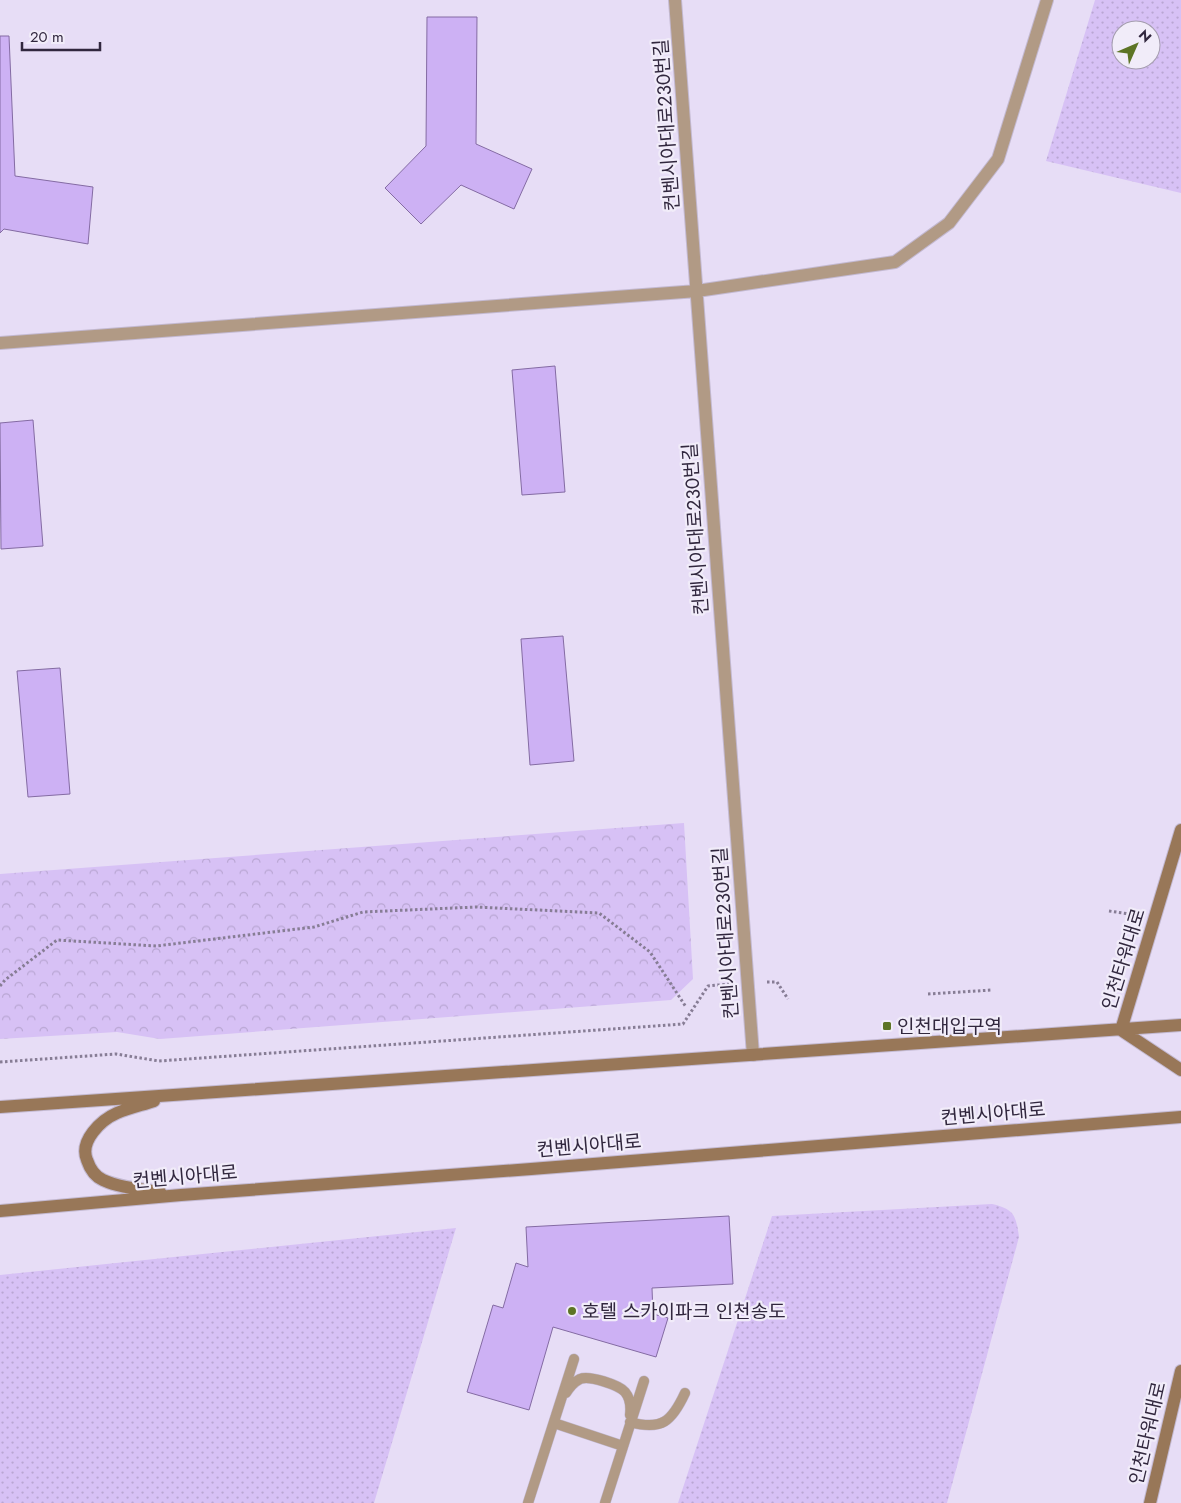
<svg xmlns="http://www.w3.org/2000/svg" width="1181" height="1503" font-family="Jost,'Noto Sans KR',sans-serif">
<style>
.grass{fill:url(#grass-dots);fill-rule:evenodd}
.park{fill:url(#park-crowns)}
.building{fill:#cdb1f4;stroke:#846ba3}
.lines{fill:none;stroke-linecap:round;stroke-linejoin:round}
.service-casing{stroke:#c3b9d1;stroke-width:11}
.minor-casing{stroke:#c3b9d1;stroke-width:14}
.secondary-casing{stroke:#c3b9d1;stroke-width:14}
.path{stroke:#877d95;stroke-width:3;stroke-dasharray:2.5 2.5;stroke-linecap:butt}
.service{stroke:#b19a85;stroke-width:10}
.minor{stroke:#b19a85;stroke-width:12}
.secondary{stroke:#987758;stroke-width:12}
.poi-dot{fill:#5d7425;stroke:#f1ecf9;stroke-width:2}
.labels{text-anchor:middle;stroke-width:4.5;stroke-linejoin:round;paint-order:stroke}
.street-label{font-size:19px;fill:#31273e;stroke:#f1ecf9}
.poi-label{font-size:19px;fill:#31273e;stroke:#f1ecf9;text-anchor:start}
</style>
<defs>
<pattern id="grass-dots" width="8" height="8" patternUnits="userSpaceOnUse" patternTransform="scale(1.25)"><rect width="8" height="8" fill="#d7c1f5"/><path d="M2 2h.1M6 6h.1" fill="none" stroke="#b9a6d3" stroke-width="1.8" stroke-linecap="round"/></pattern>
<pattern id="park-crowns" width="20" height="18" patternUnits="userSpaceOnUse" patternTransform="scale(1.25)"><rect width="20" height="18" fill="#d7c1f5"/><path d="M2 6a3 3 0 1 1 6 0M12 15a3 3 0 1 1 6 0" fill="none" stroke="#b9a6d3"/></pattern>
</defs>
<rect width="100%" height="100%" fill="#e7ddf6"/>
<path class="grass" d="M1095 0H1181V193L1046 161ZM1121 30H1151V60H1121Z
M992 1204C1014 1209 1016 1215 1019 1237L947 1503H678L772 1216Z
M456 1228 374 1503H0V1275Z"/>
<path class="park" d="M684 823 693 979 671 1000 160 1039 117 1032 0 1039V874Z"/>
<path class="building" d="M427 17H477L476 144 532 169 514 209 461 185 421 224 385 188 426 146Z
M0 36H9L15 176 93 187 88 244 4 229 0 233Z
M555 366 565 492 522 495 512 370Z
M33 420 43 546 1 549 0 423Z
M563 636 574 761 530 765 521 639Z
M60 668 70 794 28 797 17 671Z
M729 1216 733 1284 652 1288 653 1314 668 1318 656 1357 553 1327 529 1410 467 1392 493 1305 503 1308 516 1263 528 1267 526 1227Z"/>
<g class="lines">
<g class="service-casing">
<path id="service" d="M566 1393C569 1388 574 1382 580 1379 589 1375 619 1385 625 1392 630 1398 631 1407 630 1415
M630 1422C662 1431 672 1421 685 1393
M554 1423 623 1446
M528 1503 574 1359
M605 1503 644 1381"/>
</g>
<g class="minor-casing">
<path id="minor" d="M675 0 753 1055
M0 343 697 291 895 262 949 223 998 159 1047 0"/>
</g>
<g class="secondary-casing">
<path id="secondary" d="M1181 830 1121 1030 1181 1070
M154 1101C142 1105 129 1108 117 1113 101 1120 79 1141 87 1160 90 1169 94 1176 103 1180 120 1188 141 1189 160 1192
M0 1107 1181 1025
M0 1211 181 1195 531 1169 1181 1117
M1150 1503 1181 1371"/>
</g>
<path class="path" d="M1109 911 1136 915
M767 982H777L788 999
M0 986 5 980 57 940 156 946 314 927 363 912 476 907 599 913 650 952 686 1007
M928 994 992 990
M0 1062 116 1054 159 1061 683 1024 708 986 729 984"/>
<use href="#service" class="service"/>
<use href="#minor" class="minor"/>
<use href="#secondary" class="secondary"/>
</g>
<g class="poi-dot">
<rect x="882" y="1021" width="10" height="10" rx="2.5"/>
<circle cx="572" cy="1311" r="5"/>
</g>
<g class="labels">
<g class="street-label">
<text transform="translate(666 125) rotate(-94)" y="7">컨벤시아대로230번길</text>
<text transform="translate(695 529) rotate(-94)" y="7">컨벤시아대로230번길</text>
<text transform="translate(725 933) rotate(-94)" y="7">컨벤시아대로230번길</text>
<text transform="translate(1123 959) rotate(-73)" y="7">인천타워대로</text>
<text transform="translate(993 1113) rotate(-5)" y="7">컨벤시아대로</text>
<text transform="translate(589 1145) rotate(-5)" y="7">컨벤시아대로</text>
<text transform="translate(185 1176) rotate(-5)" y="7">컨벤시아대로</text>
<text transform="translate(1147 1433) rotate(-77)" y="7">인천타워대로</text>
</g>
<g class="poi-label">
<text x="897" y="1033">인천대입구역</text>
<text x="582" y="1318">호텔 스카이파크 인천송도</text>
</g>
</g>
<g transform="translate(1136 45) rotate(45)"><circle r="24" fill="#f1ecf9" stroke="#a49dae"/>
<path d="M0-4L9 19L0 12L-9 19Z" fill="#5d7425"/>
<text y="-8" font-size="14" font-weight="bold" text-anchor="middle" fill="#31273e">N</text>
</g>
<path d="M22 42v8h78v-8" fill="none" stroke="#31273e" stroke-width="2.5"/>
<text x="30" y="42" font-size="15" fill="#31273e" stroke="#f1ecf9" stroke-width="4" paint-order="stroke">20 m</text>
</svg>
